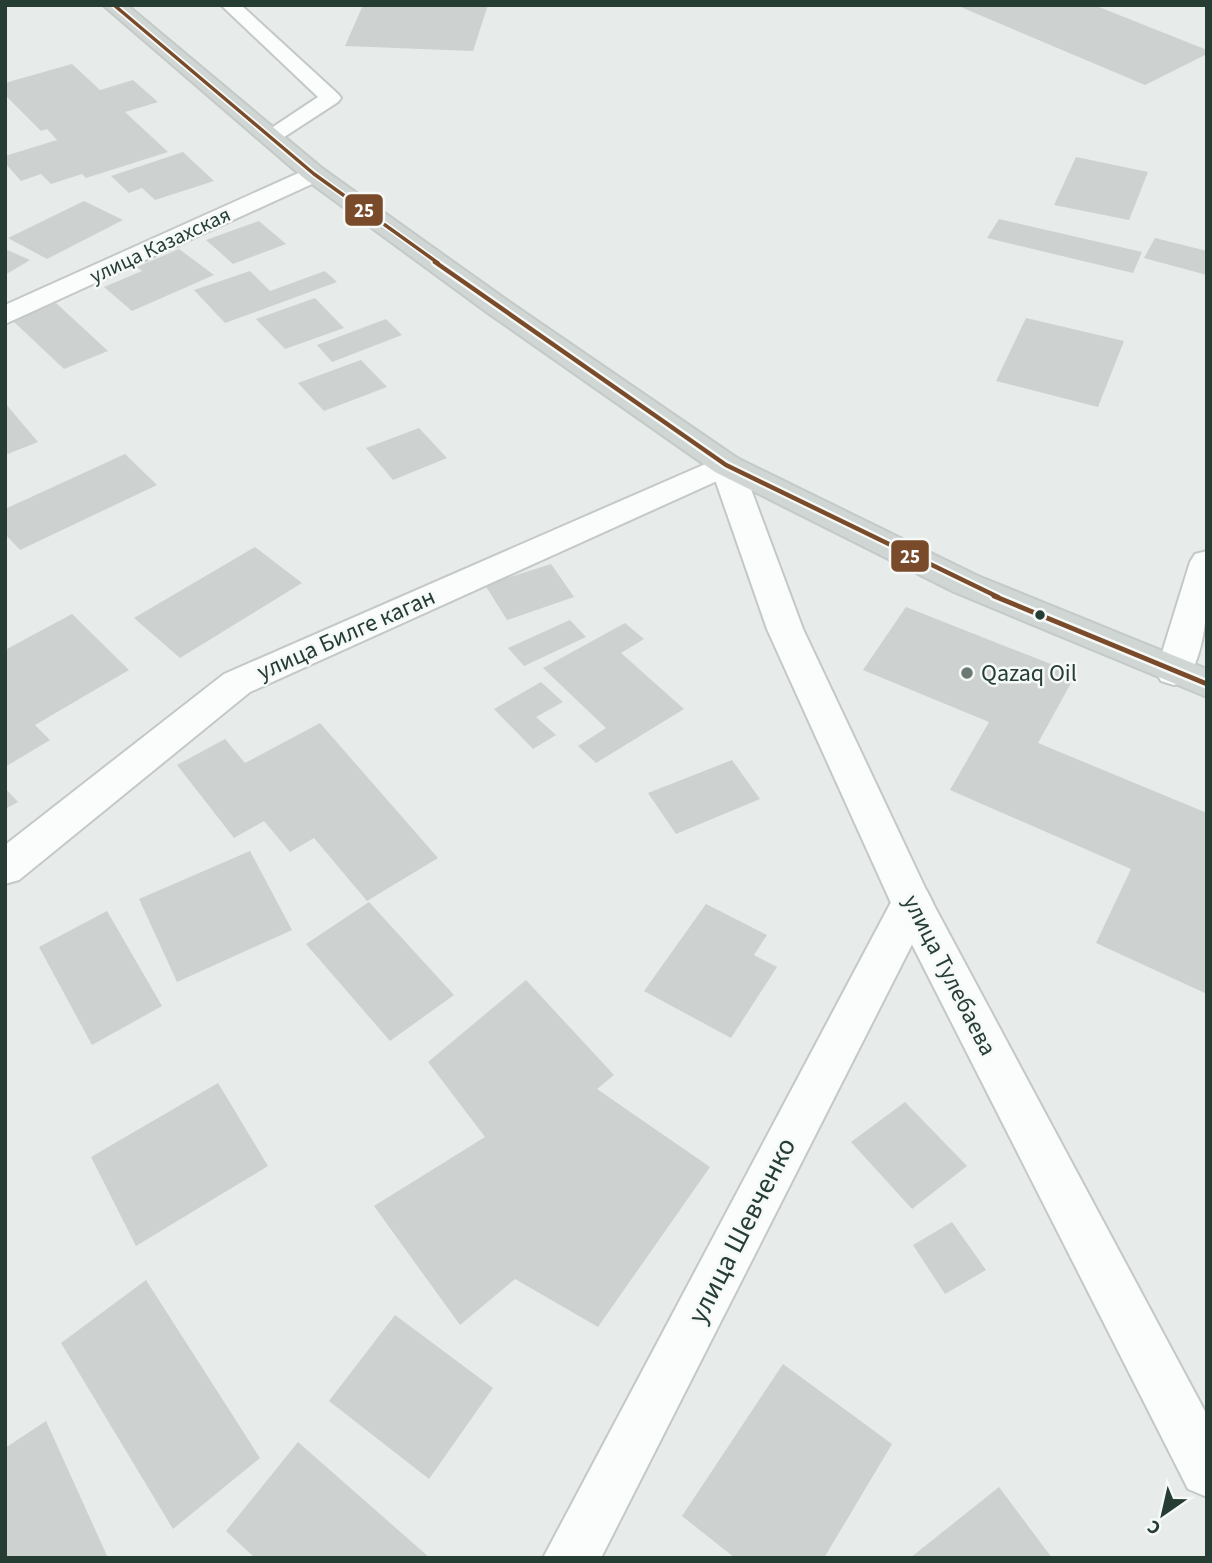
<svg xmlns="http://www.w3.org/2000/svg" width="1212" height="1563" font-family="'Source Sans 3',sans-serif">
<style>
.building{fill:#cdd2d0}
.lines{fill:none;stroke-linecap:round;stroke-linejoin:round}
.service-casing{stroke:#c4c8c6;stroke-width:4}
.minor-casing{stroke:#c4c8c6;stroke-width:4}
.tertiary-casing{stroke:#c4c8c6;stroke-width:4}
.primary-casing{stroke:#c3cac7;stroke-width:4}
.service{fill:#fbfcfc;fill-rule:evenodd}
.minor{fill:#fbfcfc;fill-rule:evenodd}
.tertiary{fill:#fbfcfc;fill-rule:evenodd}
.primary{fill:#cfd6d3;fill-rule:evenodd}
.bus-1-far2-casing{stroke:#f5f9f7;stroke-width:7}
.bus-1-far1-casing{stroke:#f5f9f7;stroke-width:9}
.bus-1-casing{stroke:#f5f9f7;stroke-width:10}
.bus-1-far2{stroke:#7a4b2a;stroke-width:3.5}
.bus-1-far1{stroke:#7a4b2a;stroke-width:4.5}
.bus-1{stroke:#7a4b2a;stroke-width:5}
.bus-dot{fill:#263d34;stroke:#f5f9f7;stroke-width:2.5}
.poi-dot{fill:#6a7a73;stroke:#f5f9f7;stroke-width:2.5}
.labels{text-anchor:middle;stroke-width:5;stroke-linejoin:round;paint-order:stroke}
.far-street-label{font-size:21px;fill:#263d34;stroke:#f5f9f7}
.street-label{font-size:24px;fill:#263d34;stroke:#f5f9f7}
.poi-label{font-size:24px;fill:#263d34;stroke:#f5f9f7;text-anchor:start}
.near-street-label{font-size:28px;fill:#263d34;stroke:#f5f9f7}
.line-badge{stroke:#f5f9f7;stroke-width:2.5}
.badge-label{font-size:19px;text-anchor:middle;font-weight:bold;fill:#fff}
</style>
<rect width="100%" height="100%" fill="#e7ebe9"/>
<path class="building" d="M363 5H488L473 51 345 46Z
M956 5H1094L1207 50V54L1145 85Z
M72 64 100 90 133 80 158 102 125 112 168 152 86 178 82 174 51 184 41 174 21 181 5 163V156L57 140 47 129 41 131 5 95V83Z
M183 152 214 181 155 200 142 188 129 193 111 176Z
M1076 157 1148 172 1129 220 1054 205Z
M84 201 123 220 47 259 8 238Z
M999 219 1142 252 1133 273 987 238Z
M259 221 286 244 233 264 206 240Z
M1155 238 1207 251V275L1144 258Z
M5 249 30 260 5 275Z
M179 249 214 275 132 311 104 287 142 271 137 267Z
M250 271 270 291 325 271 337 282 225 323 194 290Z
M315 298 344 328 285 349 256 319Z
M56 303 108 351 64 369 12 320Z
M1026 318 1124 341 1098 407 996 381Z
M386 319 402 335 332 362 317 345Z
M361 360 387 387 324 411 298 383Z
M5 403 38 442 5 455Z
M419 428 447 458 393 480 366 448Z
M125 454 157 485 20 550 5 534V509Z
M255 547 302 583 180 658 134 618Z
M551 564 574 597 507 620 485 585Z
M906 607 1076 674 1038 743 1207 813V994L1096 943 1131 869 950 790 989 722 863 670Z
M72 614 129 670 35 725 50 740 5 767V650Z
M570 620 586 637 524 666 508 648Z
M625 623 644 639 621 653 684 709 596 763 578 746 606 728 543 668Z
M541 682 563 702 536 717 556 735 533 749 494 709Z
M320 723 438 858 367 901 314 838 290 852 264 821 234 838 177 765 225 739 245 763Z
M732 760 760 799 676 834 648 793Z
M5 788 18 802 5 809Z
M250 851 292 930 177 982 139 899Z
M369 902 454 995 390 1041 306 944Z
M706 904 767 935 754 955 777 967 731 1038 644 991Z
M107 911 162 1006 92 1045 39 947Z
M526 980 614 1075 597 1089 710 1167 598 1327 515 1279 460 1325 374 1206 485 1137 428 1062Z
M218 1083 268 1166 136 1246 91 1157Z
M905 1102 967 1166 912 1209 851 1142Z
M952 1222 986 1270 945 1294 913 1245Z
M146 1280 260 1458 173 1529 61 1343Z
M395 1315 493 1388 429 1479 329 1401Z
M783 1364 892 1444 824 1558H735L682 1516Z
M46 1421 108 1558H5V1448Z
M298 1442 430 1558H255L226 1531Z
M999 1487 1052 1558H910Z"/>
<g class="lines">
<g class="service-casing">
<path id="service" d="M221 5H241L338 94 341 98 338 102 278 141H264L261 137 264 133 318 97Z"/>
</g>
<g class="minor-casing">
<path id="minor" d="M314 166 323 169 327 174 323 179 5 324V305Z
M726 455 737 458 742 465 737 472 250 692 19 880 5 884V845L224 674Z
M1207 551C1207 595 1210 641 1187 681L1174 685 1161 681 1156 672 1190 562 1195 554Z
M912 886 927 891 933 903 601 1558H543L897 891Z"/>
</g>
<g class="tertiary-casing">
<path id="tertiary" d="M726 455 737 458 742 465 803 629 929 896 1207 1415V1497L1188 1489 891 903 767 629 710 465 715 458Z"/>
</g>
<g class="primary-casing">
<path id="primary" d="M103 5H127L323 169 508 301 737 458 978 576 1207 669V697L954 592 715 472 488 313 305 179Z"/>
</g>
<use href="#service" class="service"/>
<use href="#minor" class="minor"/>
<use href="#tertiary" class="tertiary"/>
<use href="#primary" class="primary"/>
<g class="bus-1-far2-casing">
<path id="bus-1-far2" d="M114 5 314 174 438 263"/>
</g>
<g class="bus-1-far1-casing">
<path id="bus-1-far1" d="M435 262 726 465 998 597"/>
</g>
<g class="bus-1-casing">
<path id="bus-1" d="M994 596 1207 684"/>
</g>
<use href="#bus-1-far2" class="bus-1-far2"/>
<use href="#bus-1-far1" class="bus-1-far1"/>
<use href="#bus-1" class="bus-1"/>
</g>
<circle class="bus-dot" cx="1040" cy="615" r="6"/>
<circle class="poi-dot" cx="967" cy="673" r="7"/>
<g class="labels">
<g class="far-street-label">
<text transform="translate(160 245) rotate(-25)" y="7">улица Казахская</text>
</g>
<g class="street-label">
<text transform="translate(346 634) rotate(-24)" y="8">улица Билге каган</text>
<text transform="translate(950 975) rotate(63)" y="8">улица Тулебаева</text>
</g>
<g class="poi-label">
<text x="981" y="681">Qazaq Oil</text>
</g>
<g class="near-street-label">
<text transform="translate(741 1230) rotate(-63)" y="10">улица Шевченко</text>
</g>
</g>
<g class="line-badge">
<rect x="344" y="193" width="40" height="34" rx="7" fill="#7a4b2a"/>
<rect x="890" y="539" width="40" height="34" rx="7" fill="#7a4b2a"/>
</g>
<g class="badge-label">
<text x="364" y="217">25</text>
<text x="910" y="563">25</text>
</g>
<rect width="1212" height="1563" fill="none" stroke="#263d34" stroke-width="14"/>
<g transform="translate(1163 1514) rotate(214)" stroke="#f5f9f7" stroke-width="5" paint-order="stroke">
<path d="M0-5L12 26L0 18L-12 26Z" fill="#263d34"/>
<text y="-10" font-size="19" font-weight="bold" text-anchor="middle" fill="#263d34">С</text>
</g>
</svg>
